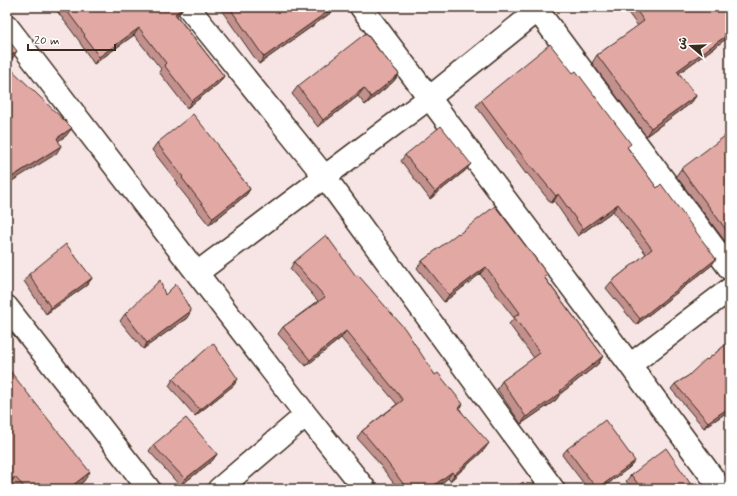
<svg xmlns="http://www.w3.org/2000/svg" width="737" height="496" font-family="Mynerve,'Playpen Sans Arabic',sans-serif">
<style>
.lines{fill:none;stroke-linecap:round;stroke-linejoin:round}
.minor-casing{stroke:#3b2a1e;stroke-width:25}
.minor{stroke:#fff;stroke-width:22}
.wall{fill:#c2908d;stroke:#3b2a1e}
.shaded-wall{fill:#9e7673;stroke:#3b2a1e}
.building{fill:#e2a8a4;stroke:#3b2a1e}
</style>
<rect width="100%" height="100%" fill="#f6e5e4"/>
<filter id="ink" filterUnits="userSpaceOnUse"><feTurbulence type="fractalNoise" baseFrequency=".025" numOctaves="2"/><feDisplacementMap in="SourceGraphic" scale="8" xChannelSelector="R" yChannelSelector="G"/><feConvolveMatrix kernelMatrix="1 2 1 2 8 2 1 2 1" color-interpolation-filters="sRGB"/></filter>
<g filter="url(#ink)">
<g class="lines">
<g class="minor-casing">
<path id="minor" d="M188 7 325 177 553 489
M361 7 630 365 721 489
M535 7 730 269
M7 26 306 415 365 489
M197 273 429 98 542 7
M7 307 149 489
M630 365 730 289
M219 489 306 415"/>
</g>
<use href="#minor" class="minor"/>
</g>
<path class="wall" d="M54 7H183L178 15 177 16 224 76 219 83 187 108 159 72 161 69 134 35 94 64 80 43V42Z
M219 7H339L259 64Z
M627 7H730V36L679 73 696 96 691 103 646 136 592 63 597 55 638 26 626 10Z
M377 48 399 74 393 82 365 105 358 96 318 127 292 94 298 86Z
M481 100 628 148 712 265 636 325 606 288 611 282 646 254 613 211 578 236 554 201 551 203 527 173 526 174 476 106Z
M157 143 218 147 250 189 246 195 209 225 177 185 178 183 152 150Z
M730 144V248L676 176 681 169Z
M405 155 466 170 430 199 401 161Z
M459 234 545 278 603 356 598 364 560 394 556 400 521 424 497 389 502 381 534 358 509 324 514 318 480 274 444 302 417 268 422 261Z
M294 262 356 276 435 375 463 404 460 409 484 450 450 481 448 478 434 489H398L374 457 357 438 362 431 397 404 341 338 306 366 278 334 283 327 318 301 290 269Z
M29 274 92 278 87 285 46 314 24 281Z
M165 295 187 318 143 349 120 321 125 314Z
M730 341V410L704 428 671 389 675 384 688 376Z
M7 374 84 481 74 489H12L9 485Z
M173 379 234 385 195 416 169 386Z
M153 445 217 454 212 461 180 486 149 451Z
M567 449 635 461 630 467 601 489H588L562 455Z
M631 475 694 489H632L626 481Z"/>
<path class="shaded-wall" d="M334 7H339L259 64 264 57Z
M183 8 178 15 170 21 175 14Z
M139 28 134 35 94 64 99 57Z
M730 33V36L672 78 677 71Z
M17 51 12 59 7 62V59Z
M399 74 393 82 365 105 371 97Z
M224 76 219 83 187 108 192 101Z
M364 88 358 96 318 127 323 120Z
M696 96 691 103 646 136 651 128Z
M72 128 66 136 52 145 57 138Z
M61 146 56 154 9 183 7 185V182L10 178Z
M471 164 466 170 430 199 435 192Z
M250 189 246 195 209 225 213 218Z
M558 194 554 201 551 203 556 196Z
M618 204 613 211 578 236 583 229Z
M716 259 712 265 636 325 640 319Z
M486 267 480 274 444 302 449 295Z
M92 278 87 285 46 314 51 308Z
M191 311 187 318 143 349 147 343Z
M346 331 341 338 306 366 310 360Z
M603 356 598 364 560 394 556 400 521 424 526 417Z
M238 379 234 385 195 416 200 410Z
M730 407V410L704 428 708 422Z
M489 443 484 450 450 481 454 475Z
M217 454 212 461 180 486 185 479Z
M635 461 630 467 601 489H597Z
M90 472 84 481 74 489H68Z
M452 472 448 478 434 489H429Z
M15 477 9 485 7 487V483Z"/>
<path class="building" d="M64 7H183V8L175 14 224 76 192 101 164 65 166 63 139 28 99 57 84 36 85 35Z
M229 7H334L264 57Z
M634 7H730V33L677 71 696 96 651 128 597 55 644 21Z
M366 33 377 48 399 74 371 97 364 88 323 120 298 86Z
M7 38 17 51 7 59Z
M550 44 573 73 576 71 631 144 627 147 657 188 661 184 716 259 640 319 611 282 652 249 618 204 583 229 558 194 556 196 532 167H531L481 100Z
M7 65 72 128 57 138 61 146 10 178 11 179 7 182Z
M193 114 219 146 218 147 250 189 213 218 182 178 183 177 157 143Z
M441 126 471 164 435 192 405 155Z
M725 136 730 144V235L681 169Z
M495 206 548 275 544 277 603 356 560 391 561 393 526 417 502 381 540 353 514 317 520 313 486 267 449 295 422 261 458 233 459 234Z
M326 235 356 276 358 275 405 329 435 375 438 373 463 404 458 408 489 443 454 475 452 472 429 489H407L378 450 362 431 403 400 346 331 310 360 283 327 325 297 294 262Z
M66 244 92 278 51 308 29 274Z
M160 280 165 295 176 284 191 311 147 343 125 314Z
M730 341V407L708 422 675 384 688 376 706 359 707 360Z
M213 343 238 379 200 410 173 379Z
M10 371 90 472 68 489H26L15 477 7 483V374Z
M186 418 217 454 185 479 153 445Z
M605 420 635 461 597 489 567 449Z
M666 448 694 489H642L631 475Z
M523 482 528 489H514Z"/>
</g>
<rect width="737" height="496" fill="none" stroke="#fff" stroke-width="24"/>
<rect x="12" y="12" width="713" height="472" fill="none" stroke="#3b2a1e" stroke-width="1.5" filter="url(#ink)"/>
<g transform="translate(691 46) rotate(289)" stroke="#ffffff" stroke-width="3" paint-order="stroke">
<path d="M0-3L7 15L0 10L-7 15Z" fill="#3b2a1e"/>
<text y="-6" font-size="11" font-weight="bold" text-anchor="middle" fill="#3b2a1e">ش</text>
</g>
<path d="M28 44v6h87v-6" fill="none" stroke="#3b2a1e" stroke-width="2"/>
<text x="34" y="44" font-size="12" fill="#3b2a1e" stroke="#ffffff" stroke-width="3" paint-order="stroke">20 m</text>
</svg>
